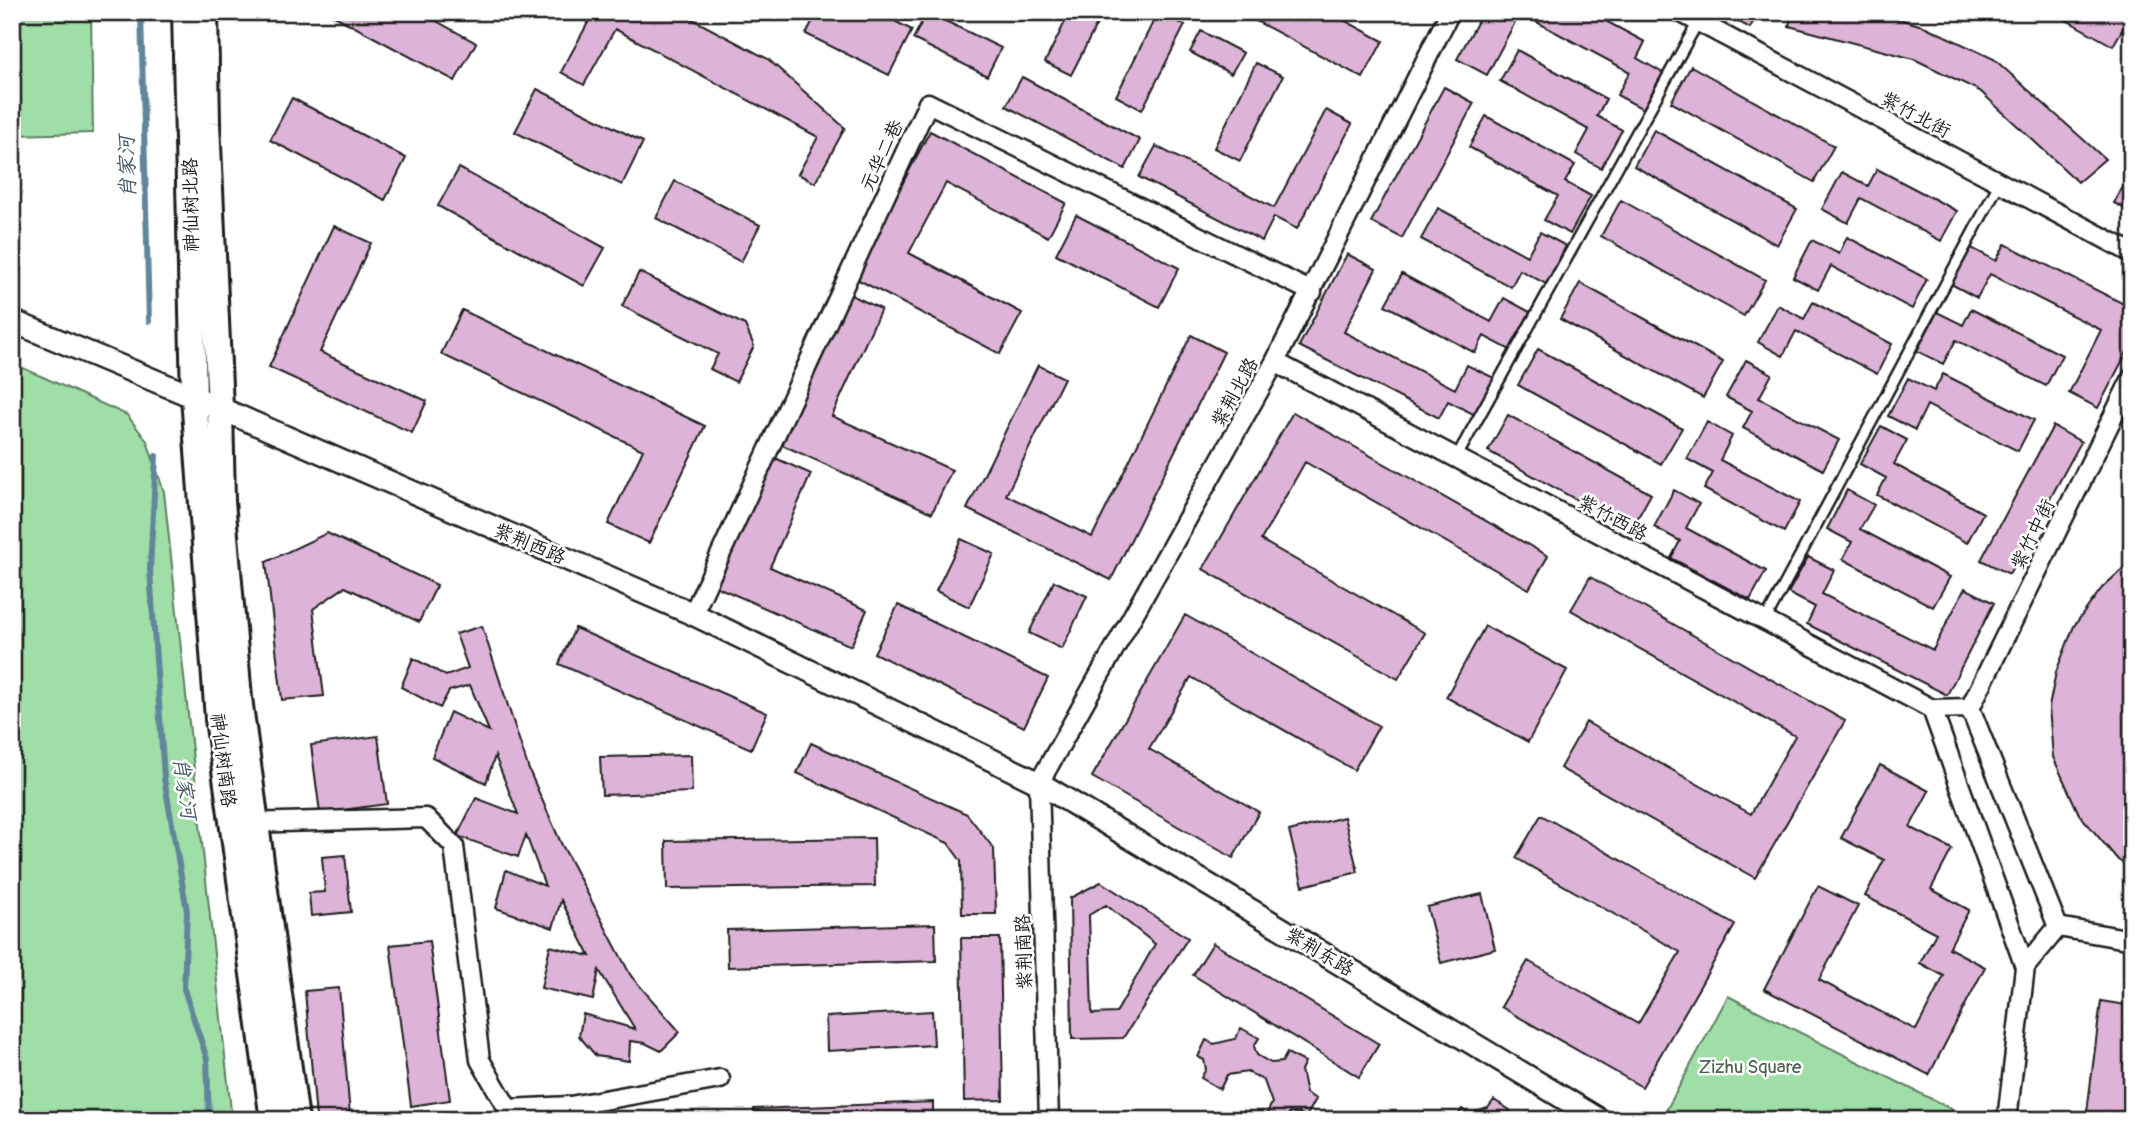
<svg xmlns="http://www.w3.org/2000/svg" width="2144" height="1132" font-family="Pangolin,'LXGW WenKai TC',sans-serif">
<style>
.green{fill:#9fdea7;stroke:#5e7d62;stroke-width:2}
.lines{fill:none;stroke-linecap:round;stroke-linejoin:round}
.stream{stroke:#61869b;stroke-width:6}
.building{fill:#deb3d8;stroke:#1c1c1c;stroke-width:2;fill-rule:evenodd}
.service-casing{stroke:#1c1c1c;stroke-width:14}
.minor-casing{stroke:#1c1c1c;stroke-width:23}
.tertiary-casing{stroke:#1c1c1c;stroke-width:26}
.secondary-casing{stroke:#1c1c1c;stroke-width:30}
.service{stroke:#fff;stroke-width:9}
.minor{stroke:#fff;stroke-width:18}
.tertiary{stroke:#fff;stroke-width:21}
.secondary{stroke:#fff;stroke-width:24}
.labels{text-anchor:middle;stroke-width:5;stroke-linejoin:round;paint-order:stroke}
.street-label{font-size:19px;fill:#1c1c1c;stroke:#fff}
.park-label{font-size:19px;fill:#4a604d;stroke:#fff}
.water-label{font-size:21px;font-style:italic;fill:#445a66;stroke:#fff}
</style>
<rect width="100%" height="100%" fill="#fff"/>
<filter id="ink" filterUnits="userSpaceOnUse"><feTurbulence type="fractalNoise" baseFrequency=".0143" numOctaves="2"/><feDisplacementMap in="SourceGraphic" scale="14" xChannelSelector="R" yChannelSelector="G"/><feConvolveMatrix kernelMatrix="1 2 1 2 8 2 1 2 1" color-interpolation-filters="sRGB"/></filter>
<g filter="url(#ink)">
<path class="green" d="M12 12H91L93 133 12 135Z
M12 363 127 415 147 441 164 492 232 1120H20L17 1023 12 983Z
M1728 996 1973 1120H1661Z"/>
<g class="lines">
<path class="stream" d="M141 12 149 321
M156 456 150 570 164 778 187 911 184 989 207 1059 209 1120"/>
</g>
<path class="building" d="M327 12H420L476 43 455 81Z
M572 12H679L768 59 845 128 815 183 798 174 818 137 615 29 584 85 561 72 589 21Z
M813 12H877L912 30 889 75 806 34 816 14Z
M927 12 1001 48 987 76 913 39Z
M1070 12H1103L1071 75 1045 62Z
M1158 12 1185 25 1142 110 1116 96Z
M1220 12H1236L1232 19Z
M1260 12H1329L1383 41 1363 78 1256 21Z
M1483 12H1589L1645 42 1637 58 1663 73 1643 109 1617 95 1630 72 1520 13 1487 75 1457 59Z
M1720 12H1758L1750 28Z
M1792 12H1876L1926 27 1994 59 2105 159 2078 182 1980 91 1914 59 1789 26Z
M2052 12H2132L2113 46Z
M1201 31 1243 53 1231 74 1190 52Z
M1517 50 1606 99 1597 116 1622 130 1601 168 1576 154 1589 130 1500 81Z
M1256 63 1283 76 1240 161 1214 148Z
M1691 66 1834 146 1814 182 1671 102Z
M1022 77 1140 140 1125 169 1006 106Z
M1444 87 1474 103 1402 238 1371 222Z
M537 89 643 142 622 185 515 132Z
M292 98 406 158 385 200 270 140Z
M1326 110 1352 124 1297 229 1274 217 1262 241 1139 177 1156 146 1274 208Z
M1486 116 1575 165 1565 182 1591 196 1570 234 1544 220 1558 196 1469 147Z
M1654 130 1797 209 1777 245 1634 166Z
M930 131 1066 203 1048 237 946 183 909 253 1022 313 1000 354 853 277Z
M459 168 605 248 584 286 438 206Z
M1877 169 1957 211 1941 241 1861 198 1848 223 1822 209 1842 172 1868 186Z
M2132 169V212L2114 203Z
M675 181 760 225 741 262 656 218Z
M1621 200 1765 280 1744 316 1601 236Z
M1438 208 1527 256 1540 232 1566 246 1546 284 1520 270 1511 287 1421 239Z
M1076 215 1179 268 1159 307 1056 254Z
M334 226 371 243 320 352 427 401 412 433 269 367Z
M1847 237 1927 279 1912 309 1831 266 1818 290 1793 277 1812 240 1839 254Z
M2005 244 2132 308V342L2098 408 2069 393 2101 330 1990 274 1977 298 1951 284 1970 247 1996 261Z
M1347 254 1376 269 1344 332 1455 389 1467 365 1494 378 1475 415 1448 401 1439 418 1299 346Z
M639 272 745 325 754 346 736 382 710 369 718 354 622 306Z
M1402 274 1491 322 1504 298 1530 312 1510 350 1484 336 1475 353 1385 305Z
M1580 283 1723 362 1703 398 1560 319Z
M847 293 881 309 832 416 952 470 932 513 778 443Z
M1813 302 1892 344 1877 374 1796 331 1783 356 1758 342 1778 305 1804 319Z
M1971 309 2062 355 2046 386 1956 340 1943 364 1917 351 1937 312 1963 325Z
M462 310 705 426 649 543 608 524 643 450 441 354Z
M1191 335 1224 352 1111 580 967 509 1038 365 1064 378 1006 495 1092 537Z
M1538 349 1682 428 1661 464 1518 385Z
M1746 360 1772 374 1759 398 1839 440 1823 470 1743 428 1752 411 1726 397Z
M1943 374 2034 420 2018 451 1927 405 1915 430 1888 416 1908 378 1934 391Z
M1293 412 1548 556 1529 589 1305 462 1261 540 1425 633 1398 679 1203 569Z
M1508 415 1651 494 1631 530 1488 451Z
M1707 422 1732 436 1720 460 1800 502 1784 532 1704 489 1713 473 1687 459Z
M1881 426 1907 440 1894 464 1983 513 1967 543 1877 495 1886 478 1860 464Z
M2053 426 2081 442 2009 574 1981 560Z
M773 457 811 474 770 567 867 610 851 646 715 586Z
M1674 490 1699 504 1686 528 1766 571 1750 600 1671 558 1680 541 1654 527Z
M1847 490 1874 505 1860 529 1950 577 1933 607 1843 559 1852 542 1827 529Z
M327 533 437 585 419 622 345 587 313 609 324 696 282 700 266 562Z
M961 539 994 554 969 607 936 591Z
M1808 557 1834 570 1822 594 1933 650 1965 588 1994 603 1947 695 1807 624 1815 607 1788 593Z
M2132 560V869L2118 860 2079 814 2053 757 2049 707 2056 672 2074 626 2102 588Z
M1590 577 1845 721 1755 878 1560 768 1586 722 1751 814 1795 736 1571 610Z
M1054 581 1087 596 1062 649 1029 633Z
M898 605 1048 678 1024 727 874 653Z
M1185 615 1379 726 1354 770 1191 677 1149 749 1259 812 1233 858 1092 777Z
M482 626 529 770 561 843 631 976 680 1032 661 1051 645 1043 630 1041 629 1061 596 1056 579 1036 583 1014 635 1029 599 970 593 1000 541 988 550 946 590 956 561 900 553 928 496 908 506 870 545 886 526 835 518 857 457 836 476 798 518 814 495 756 486 783 432 757 450 712 489 731 470 685 449 691 440 708 401 687 413 658 446 676 468 668 456 634Z
M1485 626 1567 670 1528 742 1446 697Z
M575 628 767 713 751 749 559 664Z
M378 736 387 804 320 813 311 745Z
M811 743 967 814 994 849 996 914H962L961 861 948 843 797 773Z
M691 755 692 792 602 795 600 757Z
M1880 765 1929 791 1910 827 1952 849 1931 889 1969 910 1949 948 1985 967 1929 1075 1764 989 1818 886 1858 906 1819 980 1916 1030 1944 976 1920 963 1936 933 1865 896 1884 860 1841 838Z
M1541 815 1735 925 1642 1087 1501 1007 1528 961 1638 1024 1680 952 1516 858Z
M1344 817 1358 872 1303 886 1289 831Z
M874 838 875 886 667 889 666 841Z
M345 855 351 912 311 916 309 893 325 892 322 857Z
M1101 882 1188 938 1123 1038 1072 1039 1070 898ZM1106 905 1155 944 1116 1013 1092 1014 1089 915Z
M1482 894 1495 949 1441 963 1427 907Z
M935 924 936 961 728 967 727 930Z
M961 938H1000L1003 1100 964 1101Z
M429 941 450 1100 411 1106 390 945Z
M1213 943 1379 1044 1359 1077 1193 975Z
M339 988 350 1115 316 1118 305 991Z
M2101 1001 2132 1006V1120H2086Z
M932 1011 934 1045 827 1051 826 1017Z
M1241 1028 1259 1038 1254 1046 1257 1055 1271 1063 1282 1062 1287 1053 1305 1062 1301 1070 1306 1093 1316 1099 1306 1117 1299 1113H1289L1286 1120H1282L1267 1113 1272 1103 1264 1081 1248 1072 1227 1075 1220 1089 1201 1078 1206 1069 1204 1060 1198 1057 1206 1040 1214 1044 1235 1039Z
M1494 1100 1510 1110 1505 1118 1506 1120H1455L1462 1109 1468 1114 1488 1108Z
M933 1102V1120H755L754 1109Z"/>
<g class="lines">
<g class="service-casing">
<path id="service" d="M1456 458 1698 22
M1765 621 2000 182"/>
</g>
<g class="minor-casing">
<path id="minor" d="M1680 12 2132 253
M1275 362 1932 709 1970 708 2132 378
M693 614 928 103 1312 292
M1970 708 2058 927
M1932 709 2025 967 2007 1120
M246 823 426 818 454 846 480 1060 508 1109 570 1106 720 1079
M2058 927 2132 940
M2025 967 2058 927
M1049 1120 1039 783 1275 362 1450 12"/>
</g>
<g class="tertiary-casing">
<path id="tertiary" d="M12 321 194 397 693 614 1039 783 1600 1120"/>
</g>
<g class="secondary-casing">
<path id="secondary" d="M185 12 194 397 218 719 273 1120
M205 12 207 123 220 408 222 501 239 698 296 1120"/>
</g>
<use href="#service" class="service"/>
<use href="#minor" class="minor"/>
<use href="#tertiary" class="tertiary"/>
<use href="#secondary" class="secondary"/>
</g>
</g>
<g class="labels">
<g class="street-label">
<text transform="translate(1916 114) rotate(28)" y="7">紫竹北街</text>
<text transform="translate(881 155) rotate(-65)" y="7">元华二巷</text>
<text transform="translate(190 205) rotate(-91)" y="7">神仙树北路</text>
<text transform="translate(1234 392) rotate(-61)" y="7">紫荆北路</text>
<text transform="translate(1613 517) rotate(28)" y="7">紫竹西路</text>
<text transform="translate(2032 534) rotate(-64)" y="7">紫竹中街</text>
<text transform="translate(530 543) rotate(23)" y="7">紫荆西路</text>
<text transform="translate(224 760) rotate(83)" y="7">神仙树南路</text>
<text transform="translate(1320 951) rotate(31)" y="7">紫荆东路</text>
<text transform="translate(1023 952) rotate(-92)" y="7">紫荆南路</text>
</g>
<g class="park-label">
<text x="1750" y="1073">Zizhu Square</text>
</g>
<g class="water-label">
<text transform="translate(127 167) rotate(-92)" y="7">肖家河</text>
<text transform="translate(185 788) rotate(82)" y="7">肖家河</text>
</g>
</g>
<rect width="2144" height="1132" fill="none" stroke="#fff" stroke-width="42"/>
<rect x="21" y="21" width="2102" height="1090" fill="none" stroke="#1c1c1c" stroke-width="2.5" filter="url(#ink)"/>
</svg>
